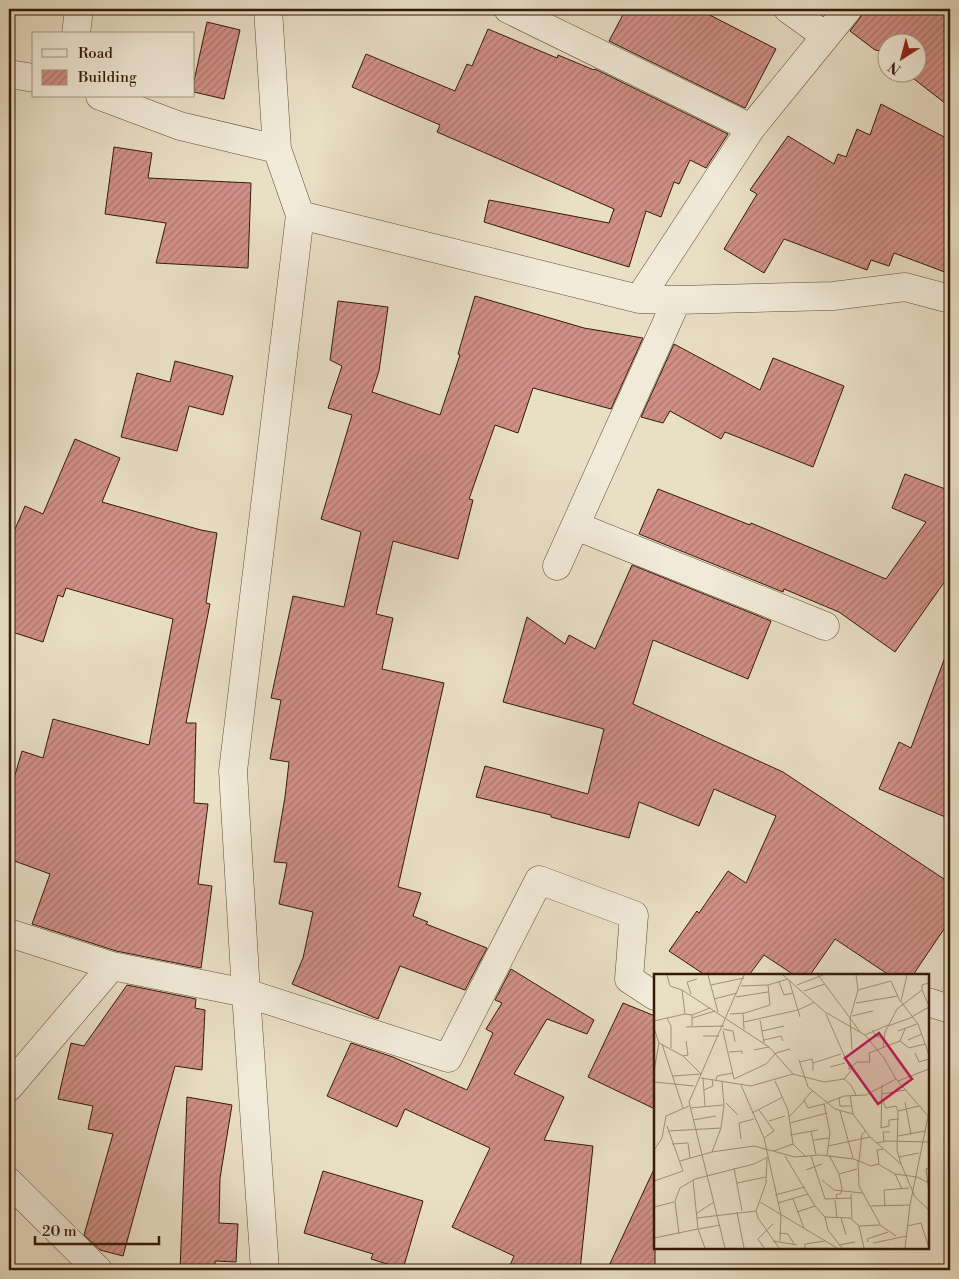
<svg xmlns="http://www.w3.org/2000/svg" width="959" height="1279" font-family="'Libre Bodoni',serif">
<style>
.building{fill:url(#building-hatch);stroke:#341b05}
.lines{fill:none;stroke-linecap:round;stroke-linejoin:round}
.street-casing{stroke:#614c35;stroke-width:29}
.street{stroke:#f1ead9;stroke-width:28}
.inset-road{fill:none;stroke:#a19178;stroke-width:1}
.view{fill:#c2185b;fill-opacity:0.15;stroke:#c2185b;stroke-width:2.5}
.inset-edge{fill:none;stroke:#341b05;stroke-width:2.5}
</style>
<defs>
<pattern id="building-hatch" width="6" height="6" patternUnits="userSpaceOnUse" patternTransform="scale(1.25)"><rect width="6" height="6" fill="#d19087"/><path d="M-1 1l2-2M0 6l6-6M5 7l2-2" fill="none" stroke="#aa756c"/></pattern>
</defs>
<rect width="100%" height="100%" fill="#e9dfc5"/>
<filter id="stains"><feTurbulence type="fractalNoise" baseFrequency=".004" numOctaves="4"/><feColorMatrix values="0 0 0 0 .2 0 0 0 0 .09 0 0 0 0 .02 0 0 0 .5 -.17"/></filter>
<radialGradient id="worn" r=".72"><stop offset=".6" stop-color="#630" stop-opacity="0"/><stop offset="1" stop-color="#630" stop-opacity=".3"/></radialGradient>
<path class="building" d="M626 9H698L776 49 745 108 609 41Z
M863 9H950V107L905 72H916V42H886V52L875 50 850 31 860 18Z
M207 22 240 30 224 99 194 92V81Z
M488 29 557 58 558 55 594 70 595 69 728 134 706 168 690 160 679 184 674 182 661 217 646 211 629 267 484 222 489 200 609 223 614 209 437 132 440 125 352 87 366 54 455 91 467 64 472 66Z
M881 104 950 140V274L894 253 889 266 871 260 867 270 784 239 764 273 724 249 757 194 750 190 788 136 834 164 838 154 846 157 857 129 870 135Z
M114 147 152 153 148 178 251 183 248 268 156 263 166 223 105 214Z
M475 296 584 328 643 338 611 409 533 388 518 433 495 425 469 499 473 500 458 559 393 541 376 614 393 618 382 669 444 683 398 887 421 893 413 916 428 922 426 924 487 948 465 990 400 966 378 1019 292 984 303 958 313 912 279 904 287 863 274 862 285 797 289 762 270 759 281 700 271 698 293 596 344 607 361 532 321 519 352 415 328 408 342 366 330 360 338 301 388 307 379 371 372 392 440 415 460 355 458 354Z
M674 344 760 390 773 358 844 386 813 467 725 432 721 439 670 411 663 423 641 417Z
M175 361 233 376 223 415 189 406 177 451 121 437 137 373 170 382Z
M75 439 120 458 102 502 201 530 217 533 206 603 210 604 186 723H196L194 803 208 804 198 884 212 886 201 968 116 951 32 924 50 874 9 859V773L15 775 22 751 43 758 53 719 149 745 173 619 66 588 63 597 58 595 43 642 9 631V543L25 506 43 514Z
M905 474 948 490 950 488V574L895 652 839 612 784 589 783 592 639 534 658 489 750 525 751 523 886 579 926 522 892 508Z
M632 565 771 621 748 679 653 640 633 704 783 772 950 883V920L913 975H889L835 939 810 975H794L764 955 749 975H705L669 951 697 911 699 913 728 871 746 883 776 816 714 789 699 826 639 802 629 838 551 817V815L476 797 485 766 588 794 604 729 503 702 527 617 565 644 569 635 595 649Z
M947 652 950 653V819L879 789 899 742 911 748Z
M511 969 594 1020 587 1034 547 1019 514 1074 564 1097 544 1140 593 1146 580 1270H508L514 1256 452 1227 490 1148 405 1109 397 1127 327 1096 351 1043 393 1057 467 1090 493 1033 486 1029 502 1003 495 1000Z
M127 985 196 999 195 1008 205 1010 202 1070 175 1066 123 1256 100 1250 84 1235 113 1134 88 1129 93 1106 58 1099 71 1043 84 1046Z
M623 1003 655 1016V1109L588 1077Z
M187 1097 232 1105 220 1178 219 1223 238 1224 236 1262 215 1261V1270H180Z
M655 1167V1270H607Z
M323 1171 423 1201 403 1269 371 1259 373 1254 304 1233Z"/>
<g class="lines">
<g class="street-casing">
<path id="street" d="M508 9 751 128
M788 9 824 35
M76 34 79 9
M9 74 34 78
M100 96 180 126 277 149
M300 215 639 299 677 300 833 296 905 287 950 299
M639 299 751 128 848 9
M576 526 825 626
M557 566 677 300
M9 933 112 966 246 993 448 1058 539 880 634 915 629 979 655 996
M928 1002 950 1009
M9 1087 112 966
M9 1182 98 1270
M265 1270 246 993 233 771 300 215 277 149 268 9"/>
</g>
<use href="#street" class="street"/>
</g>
<g transform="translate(654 974)">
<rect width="275" height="275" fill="#e9dfc5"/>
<path class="inset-road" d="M54 1 64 38M129 1 171 38 211 61 230 84 242 105 275 143M164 1 196 44 198 76M202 1 204 16 196 44 206 58M135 6 146 43M125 8 130 21 139 19M274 9 268 11V16L275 32M57 11 90 4M143 11 169 1M87 12 114 11 134 5M28 16 115 73 139 100M204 16 237 7 245 25 264 50 275 81M150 17 171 10M37 20 33 8 43 5M82 23 114 18M60 25 83 19M247 27 253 1M202 29 244 22M89 39 90 55M31 40 38 41V52M76 40 91 39 116 31 114 11M172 40 197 97 190 105M38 41 56 34M198 42 219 37M259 42 275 33M13 44 17 52V74M38 44 61 37M106 46 110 69M0 47 31 40 28 16 16 12 13 1M90 48 144 36 161 28M234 52 259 43M32 53 70 52M0 54 5 69 0 97M69 55 79 57 81 68M219 56 221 62 230 64M69 57 80 105M108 57 130 52M244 57 263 50M211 61 234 51M49 62H65M110 66 127 62 129 67M254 66 268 60M246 67 255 74 271 70M5 69 29 82 47 100M8 70 29 134M229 74 231 58 243 35 268 16M100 76 115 73M75 78 88 77V80M261 79 265 88 275 85M29 82 34 81 32 67M145 86 154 113 181 135 199 140 216 163 247 190 261 223 275 236M146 88 158 85 159 89M176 93 191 89M194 95 203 88H216L215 79 246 67 251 55M159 97V89L187 80M19 102 47 100M47 104 97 112 139 100 170 108 190 105 197 111 202 121M49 104 51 132M80 105 112 90 122 79 136 75M62 106 63 102 79 99M121 107 134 136 139 170 152 183M244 107 275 95M0 108 40 112M87 111 110 164 127 241M228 111 227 154 235 152V146L245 145M50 116 59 112 58 105M158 117 150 126 154 134 170 130M228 120 251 116M196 122 199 140M185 124 186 132H197M228 126 232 134 242 132 244 137M251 128 257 160M72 129 84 141M170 129 176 159 173 181M172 129 190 122 212 121 242 105M36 134 69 131M105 136 120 157 110 164M186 137 199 184M98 139 129 123M12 142 35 132M135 143 151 126M39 146 62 142M115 147 131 142M136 149 173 139M14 157 67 154M157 157 162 181M136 161 164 156M244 162 271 157M87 165 85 149 100 145M160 166 175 164M230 167 229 158H236M223 169 233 167 275 168M18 170 34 169 36 184M174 172 216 163M0 176 8 164 12 142M120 177 139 170M58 178 67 154 70 131 68 108M175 181 185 200 188 215 187 219 182 221 183 225M131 182 161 232 171 243 174 256 188 274M157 182 171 225 198 224M245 183 265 179M113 184 112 209 102 237 104 244 125 274M204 186 205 212 226 250M26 187 58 178 100 172 141 183 166 181 200 185 217 192 224 190 241 200 263 203 275 209M205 187 208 160 212 157M225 190 223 176 229 175M247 190 243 176 244 137 265 132M80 194 88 237M152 196 168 190M185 200 203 195M241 200 248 215M39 206 44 255 51 274M168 206 180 216 208 219M0 207 29 197 13 152M83 209 112 203M275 218 272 195 275 194M197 220 198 245M121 221 151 213M139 225 150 254M181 226 183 244M106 228 183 274M124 229 154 220M217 232 256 231M231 232 230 216 255 214M0 233 20 228M83 238 90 274M143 238 161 232M43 239 60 228M171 243 196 244 205 252 226 251 242 262M43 244 102 237M187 244 192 261M205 252 210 274M253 252 267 249 275 274M45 255 66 251M125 259 134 260 140 270M25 260 21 227 26 214 41 205 100 190 114 183M0 264 44 255M119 267 143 271M126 267 127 240M214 268 213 265 234 258M219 269 253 262M185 271 201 268M71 274 35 128 90 1M110 274 104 265 119 250M151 274V270L171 267M251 274 256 231 275 138"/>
<path class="view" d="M225 59 258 105 224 130 191 84Z"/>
<rect width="275" height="275" class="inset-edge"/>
</g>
<rect width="959" height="1279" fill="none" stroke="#e9dfc5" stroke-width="30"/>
<rect x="10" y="10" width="939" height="1259" fill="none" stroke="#341b05" stroke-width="2.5"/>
<rect x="15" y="15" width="929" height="1249" fill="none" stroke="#341b05"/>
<rect x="32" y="32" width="162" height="65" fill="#f1ead9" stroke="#a59784"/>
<rect x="42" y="49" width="25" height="8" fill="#f1ead9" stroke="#a59784"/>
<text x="78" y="58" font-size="15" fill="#341b05">Road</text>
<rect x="42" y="70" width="25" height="15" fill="url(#building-hatch)" stroke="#a59784"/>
<text x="78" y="82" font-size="15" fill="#341b05">Building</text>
<g transform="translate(902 58) rotate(216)"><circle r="24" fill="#f1ead9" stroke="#a59784"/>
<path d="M0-4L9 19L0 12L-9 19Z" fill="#8f2418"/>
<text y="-8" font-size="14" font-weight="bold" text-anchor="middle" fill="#341b05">N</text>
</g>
<path d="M35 1236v8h124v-8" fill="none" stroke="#341b05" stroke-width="2.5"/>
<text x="42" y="1236" font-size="15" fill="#341b05" stroke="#f1ead9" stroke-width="4" paint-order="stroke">20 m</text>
<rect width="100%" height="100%" filter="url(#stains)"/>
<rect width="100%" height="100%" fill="url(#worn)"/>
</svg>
